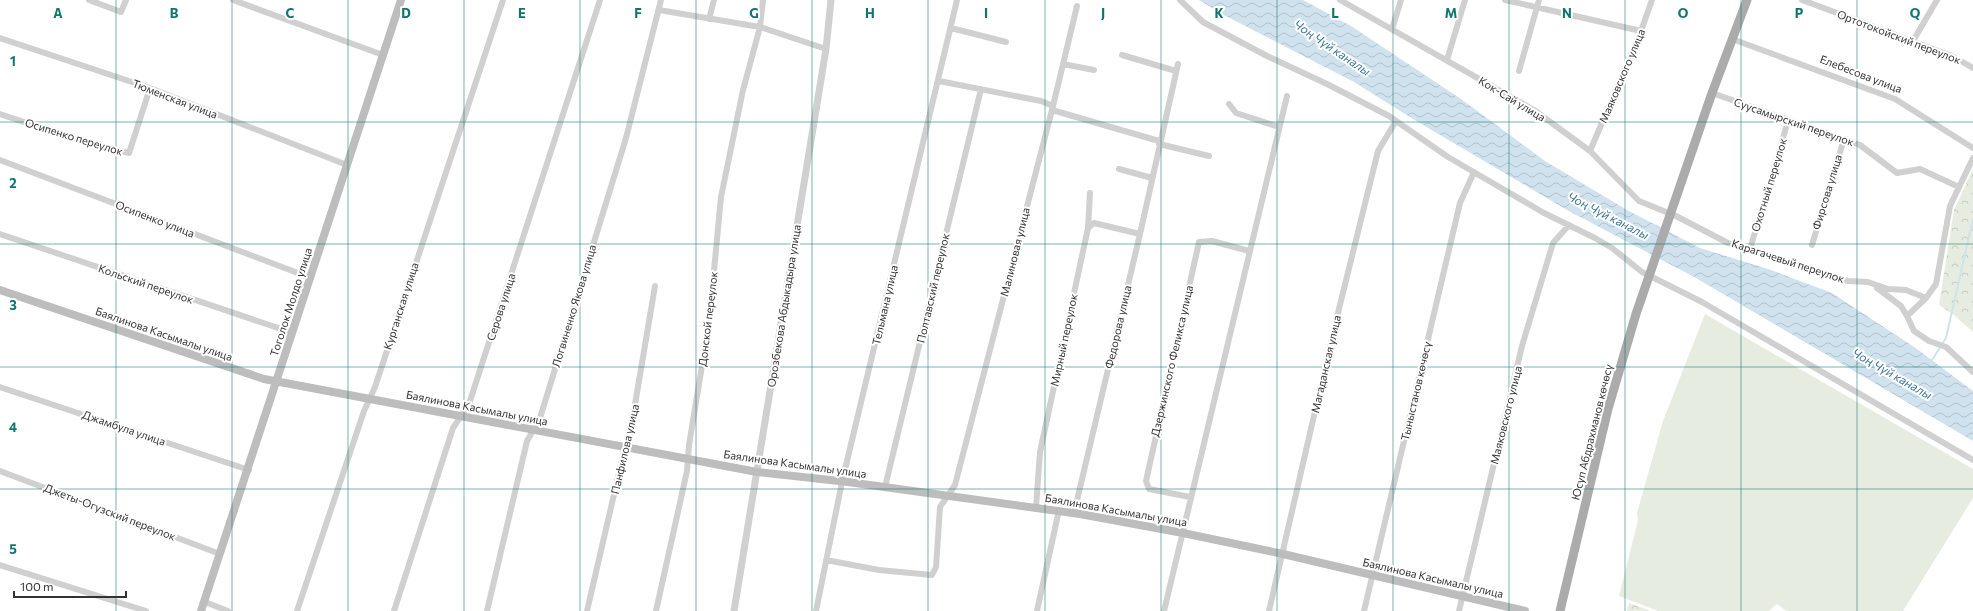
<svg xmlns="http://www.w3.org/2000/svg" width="1973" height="611" font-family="Commissioner,sans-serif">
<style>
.park{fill:url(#park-crowns)}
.garden{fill:#e6ecdf}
.water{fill:url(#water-waves)}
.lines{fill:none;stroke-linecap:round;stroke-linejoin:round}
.stream{stroke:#cfe2ee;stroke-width:2}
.minor{stroke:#d0d0d0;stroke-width:6}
.tertiary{stroke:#d0d0d0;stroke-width:7}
.secondary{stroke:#bdbdbd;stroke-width:8}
.primary{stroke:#ababab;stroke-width:9}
.grid{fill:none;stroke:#0f766e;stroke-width:1;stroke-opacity:0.55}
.labels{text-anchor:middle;stroke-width:4;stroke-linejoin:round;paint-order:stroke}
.street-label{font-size:11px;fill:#333;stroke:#fff}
.water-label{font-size:12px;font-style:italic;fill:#3f7597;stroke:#fff}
.grid-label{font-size:13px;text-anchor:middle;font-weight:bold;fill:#0f766e;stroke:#fff;stroke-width:4;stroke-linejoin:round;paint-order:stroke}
</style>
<defs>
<pattern id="park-crowns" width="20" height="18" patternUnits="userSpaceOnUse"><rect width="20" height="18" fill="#e6ecdf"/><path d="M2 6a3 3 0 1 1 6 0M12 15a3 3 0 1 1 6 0" fill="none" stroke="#c6cbc0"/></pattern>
<pattern id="water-waves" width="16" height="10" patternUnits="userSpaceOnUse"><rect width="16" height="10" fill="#cfe2ee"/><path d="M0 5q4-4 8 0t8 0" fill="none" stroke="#b2c2cd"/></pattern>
</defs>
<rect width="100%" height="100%" fill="#fff"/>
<path class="park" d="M1973 169V332L1954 315 1939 305 1954 210Z
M1629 603 1651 611H1627Z"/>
<path class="garden" d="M1705 314 1973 469V498L1903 611H1786L1777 604 1769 611H1658L1619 596 1638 520 1637 513 1663 421Z"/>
<path class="water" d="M1199 0H1303L1351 26 1461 99 1545 161 1627 210 1700 248 1771 270 1832 293 1917 349 1973 391V441L1696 278 1567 210 1413 119 1354 82 1222 14Z"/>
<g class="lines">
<path class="stream" d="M1932 360 1946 338 1973 219"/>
<path class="minor" d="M89 0 121 12 126 0
M233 0 383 55
M1180 0 1203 22 1267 56 1327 84 1389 116 1448 157 1544 213 1595 238 1612 248 1642 272 1702 302 1973 460
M1340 0 1534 110 1590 151 1639 201 1676 216 1728 243 1827 276 1848 281 1868 282 1888 289 1906 290 1926 298
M1505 0 1641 31
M1802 0 1952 56 1973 68
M659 10 760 27 826 49
M709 19 714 0
M951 28 1006 42
M1392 29 1401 0
M0 38 150 88 347 165
M1732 39 1895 99 1973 148
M1913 41 1937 0
M1122 55 1176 71
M1447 60 1465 0
M1063 64 1094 70
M1519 71 1539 0
M939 81 1041 101 1053 106
M1712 93 1860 145 1897 173 1920 169 1959 187
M1229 104 1236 113 1279 127
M1052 110 1159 141
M0 114 87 143 129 153 150 88
M1159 144 1209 156
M1590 151 1641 31 1652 0
M1973 158 1950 206 1936 284 1926 298 1907 316 1914 331 1929 341 1946 347 1973 372
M0 160 311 278
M1119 169 1152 178
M1088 228 1090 193
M0 234 293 333
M1812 245 1844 139
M1750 249 1788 121
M1877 288 1901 306 1907 316
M0 387 249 470
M0 471 220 554
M885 487 981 89
M1190 497 1149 489 1146 481 1199 242 1212 241 1249 251
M1036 507 1040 452 1088 228 1094 223 1140 234
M1074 513 1140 234 1178 64
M826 560 879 570 932 575 936 567 940 507 955 485 1053 106 1077 6
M0 565 146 611
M205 602 228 611
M297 611 364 411 375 387 503 0
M394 611 453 428 469 404 600 0
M487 611 527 441 540 418 626 138 661 0
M587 611 625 447 630 434 655 286
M656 611 687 471 689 445 709 323 721 197 743 90 760 27 763 0
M816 611 842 482 957 0
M1037 611 1059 510
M1164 611 1287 96
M1269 611 1334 329 1378 151 1396 121
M1364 611 1460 203 1474 172
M1459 611 1522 346 1553 243 1569 225"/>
<path class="tertiary" d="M734 611 826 49 831 0"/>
<path class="secondary" d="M0 290 264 379 757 472 848 482 1080 514 1183 533 1283 554 1525 611
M201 611 401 0"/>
<path class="primary" d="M1560 611 1608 409 1636 314 1712 93 1747 0"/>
</g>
<path class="grid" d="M116 0V611M232 0V611M348 0V611M464 0V611M580 0V611M696 0V611M812 0V611M928 0V611M1045 0V611M1161 0V611M1277 0V611M1393 0V611M1509 0V611M1625 0V611M1741 0V611M1857 0V611M0 122H1973M0 244H1973M0 367H1973M0 489H1973"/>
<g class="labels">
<g class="street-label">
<text transform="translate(1899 37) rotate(21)" y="4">Ортотокойский переулок</text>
<text transform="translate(1861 74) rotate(21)" y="4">Елебесова улица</text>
<text transform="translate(1622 76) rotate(-67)" y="4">Маяковского улица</text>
<text transform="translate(175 99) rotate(21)" y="4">Тюменская улица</text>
<text transform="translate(1512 99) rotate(31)" y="4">Кок-Сай улица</text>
<text transform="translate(1794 122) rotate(19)" y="4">Суусамырский переулок</text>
<text transform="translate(74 137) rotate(17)" y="4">Осипенко переулок</text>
<text transform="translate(1769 185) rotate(-73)" y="4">Охотный переулок</text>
<text transform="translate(1827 192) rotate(-73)" y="4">Фирсова улица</text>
<text transform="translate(155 219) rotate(21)" y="4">Осипенко улица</text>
<text transform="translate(1015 252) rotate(-76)" y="4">Малиновая улица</text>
<text transform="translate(1788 261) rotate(18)" y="4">Карагачевый переулок</text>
<text transform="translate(146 284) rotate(19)" y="4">Кольский переулок</text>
<text transform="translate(933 288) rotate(-77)" y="4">Полтавский переулок</text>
<text transform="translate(291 302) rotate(-72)" y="4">Тоголок Молдо улица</text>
<text transform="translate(885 305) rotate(-77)" y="4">Тельмана улица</text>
<text transform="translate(401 306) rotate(-72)" y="4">Курганская улица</text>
<text transform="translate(574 306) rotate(-73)" y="4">Логвиненко Якова улица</text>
<text transform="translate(784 306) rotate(-81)" y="4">Орозбекова Абдыкадыра улица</text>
<text transform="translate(501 307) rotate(-72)" y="4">Серова улица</text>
<text transform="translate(708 319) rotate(-83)" y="4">Донской переулок</text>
<text transform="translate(1118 327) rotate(-77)" y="4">Федорова улица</text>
<text transform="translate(164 334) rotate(19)" y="4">Баялинова Касымалы улица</text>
<text transform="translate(1064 340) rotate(-78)" y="4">Мирный переулок</text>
<text transform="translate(1172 361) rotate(-77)" y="4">Дзержинского Феликса улица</text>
<text transform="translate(1326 364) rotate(-77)" y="4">Магаданская улица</text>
<text transform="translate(1416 391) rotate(-77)" y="4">Тыныстанов көчөсү</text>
<text transform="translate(477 408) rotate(11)" y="4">Баялинова Касымалы улица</text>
<text transform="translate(1506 415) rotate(-76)" y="4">Маяковского улица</text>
<text transform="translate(124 428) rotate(19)" y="4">Джамбула улица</text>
<text transform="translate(1592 432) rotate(-76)" y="4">Юсуп Абдрахманов көчөсү</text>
<text transform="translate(625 449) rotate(-77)" y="4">Панфилова улица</text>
<text transform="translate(795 464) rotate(8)" y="4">Баялинова Касымалы улица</text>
<text transform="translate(1116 510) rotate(10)" y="4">Баялинова Касымалы улица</text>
<text transform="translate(110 512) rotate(21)" y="4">Джеты-Огузский переулок</text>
<text transform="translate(1433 578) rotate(13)" y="4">Баялинова Касымалы улица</text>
</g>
<g class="water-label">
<text transform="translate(1332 48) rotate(34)" y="4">Чоң Чүй каналы</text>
<text transform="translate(1608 216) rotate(27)" y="4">Чоң Чүй каналы</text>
<text transform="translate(1892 374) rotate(30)" y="4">Чоң Чүй каналы</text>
</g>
</g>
<g class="grid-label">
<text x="58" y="18">A</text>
<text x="174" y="18">B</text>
<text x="290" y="18">C</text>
<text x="406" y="18">D</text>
<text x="522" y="18">E</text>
<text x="638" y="18">F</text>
<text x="754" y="18">G</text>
<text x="870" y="18">H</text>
<text x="986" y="18">I</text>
<text x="1103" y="18">J</text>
<text x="1219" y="18">K</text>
<text x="1335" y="18">L</text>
<text x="1451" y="18">M</text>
<text x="1567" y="18">N</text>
<text x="1683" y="18">O</text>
<text x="1799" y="18">P</text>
<text x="1915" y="18">Q</text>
<text x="13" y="66">1</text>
<text x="13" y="188">2</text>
<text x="13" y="310">3</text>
<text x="13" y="432">4</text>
<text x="13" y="554">5</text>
</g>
<path d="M14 591v6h112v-6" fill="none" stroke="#333333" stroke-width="2"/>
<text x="20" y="591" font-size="12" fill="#333333" stroke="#ffffff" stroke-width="3" paint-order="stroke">100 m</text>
</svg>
